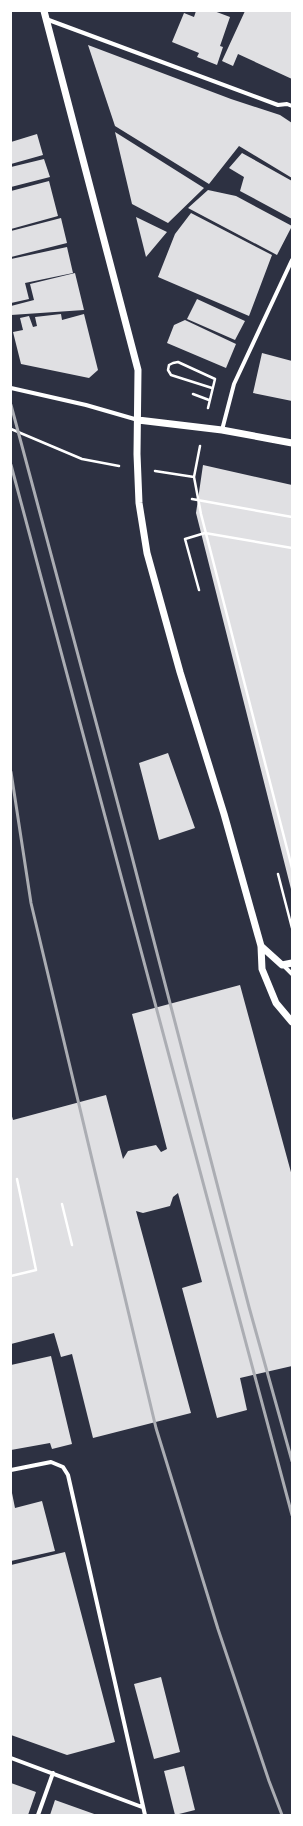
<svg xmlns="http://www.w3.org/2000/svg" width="303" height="1826" font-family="'Asap Condensed',sans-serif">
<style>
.building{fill:#e0e0e3}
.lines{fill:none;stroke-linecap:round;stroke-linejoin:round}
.path{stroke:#fff;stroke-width:2.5}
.minor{stroke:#fff;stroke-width:4}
.tertiary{stroke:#fff;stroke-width:7}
.rail{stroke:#abadb3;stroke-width:3}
</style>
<rect width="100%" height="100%" fill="#2d3142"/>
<path class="building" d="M196 11H214L230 17 220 46 223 47 217 65 197 57 199 53 172 42 184 13 194 17Z
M245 11H292V79L238 54 233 66 222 61Z
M88 45 231 99 280 115 292 123V178L239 146 209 184 115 126Z
M115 132 204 188 168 223 132 204Z
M37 134 43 155 11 164V142Z
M242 153 292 181V219L240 191 244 177 229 168Z
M44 159 50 177 11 187V167Z
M49 181 58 216 11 229V191Z
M208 190 236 196 292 226 277 255 188 208Z
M191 213 272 255 249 316 158 277 175 234Z
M136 217 167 232 146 257Z
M61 218 67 243 11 257V231Z
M67 247 73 273 25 283 29 299 11 303V259Z
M75 273 84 310 11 315V306L34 300 30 284Z
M197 299 245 321 235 340 187 319Z
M61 314 62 320 84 314 98 370 89 378 21 364 13 332 23 330 20 318 29 316 33 327 37 326 35 317Z
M185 320 236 344 226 368 167 343 174 325Z
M262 353 292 361V401L253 393Z
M203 465 292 485V893L196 513Z
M168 753 195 828 159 840 139 763Z
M240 985 292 1176V1366L240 1378 247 1410 217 1418 182 1288 202 1282 178 1193 173 1197 170 1206 143 1213 136 1211 191 1413 93 1438 72 1354 61 1357 54 1333 11 1344V1113L13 1120 106 1095 123 1159 128 1151 156 1145 161 1152 167 1149 132 1014Z
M51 1356 72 1444 52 1449 50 1443 11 1450V1365Z
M11 1488 15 1508 42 1501 55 1551 11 1561Z
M65 1552 115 1742 67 1755 11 1735V1565Z
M161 1677 180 1752 154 1759 134 1684Z
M184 1766 195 1810 175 1815 164 1771Z
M11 1783 36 1792 28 1815H11Z
M55 1800 97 1815H50Z"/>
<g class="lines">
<path class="path" d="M193 394 209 400
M208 408 215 379 178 362 173 363 169 365 168 370 171 375 212 388
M11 429 82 459 119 466
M200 446 194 477 201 514 292 868
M155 471 194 477
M192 499 292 517
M199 590 185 539 205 533 292 548
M278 874 292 928
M62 1204 72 1245
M11 1276 36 1270 17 1179"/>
<path class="minor" d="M46 19 278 105 287 104 292 106
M11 388 86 405 138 420
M222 430 234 384 292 260
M283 965 292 974
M11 1470 51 1462 63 1467 68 1475 145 1815
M11 1758 142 1807
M38 1815 53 1773"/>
<path class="tertiary" d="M44 11 138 370 137 454 139 503 147 553 180 672 224 814 261 946 262 969 276 1003 292 1022
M138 420 222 430 292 443
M261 946 282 965 292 963"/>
<path class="rail" d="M11 405 130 849 249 1307 292 1461
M11 465 292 1515
M11 772 31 903 156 1428 218 1629 269 1781 282 1815"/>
</g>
<rect width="303" height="1826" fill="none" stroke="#ffffff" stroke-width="24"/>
</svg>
